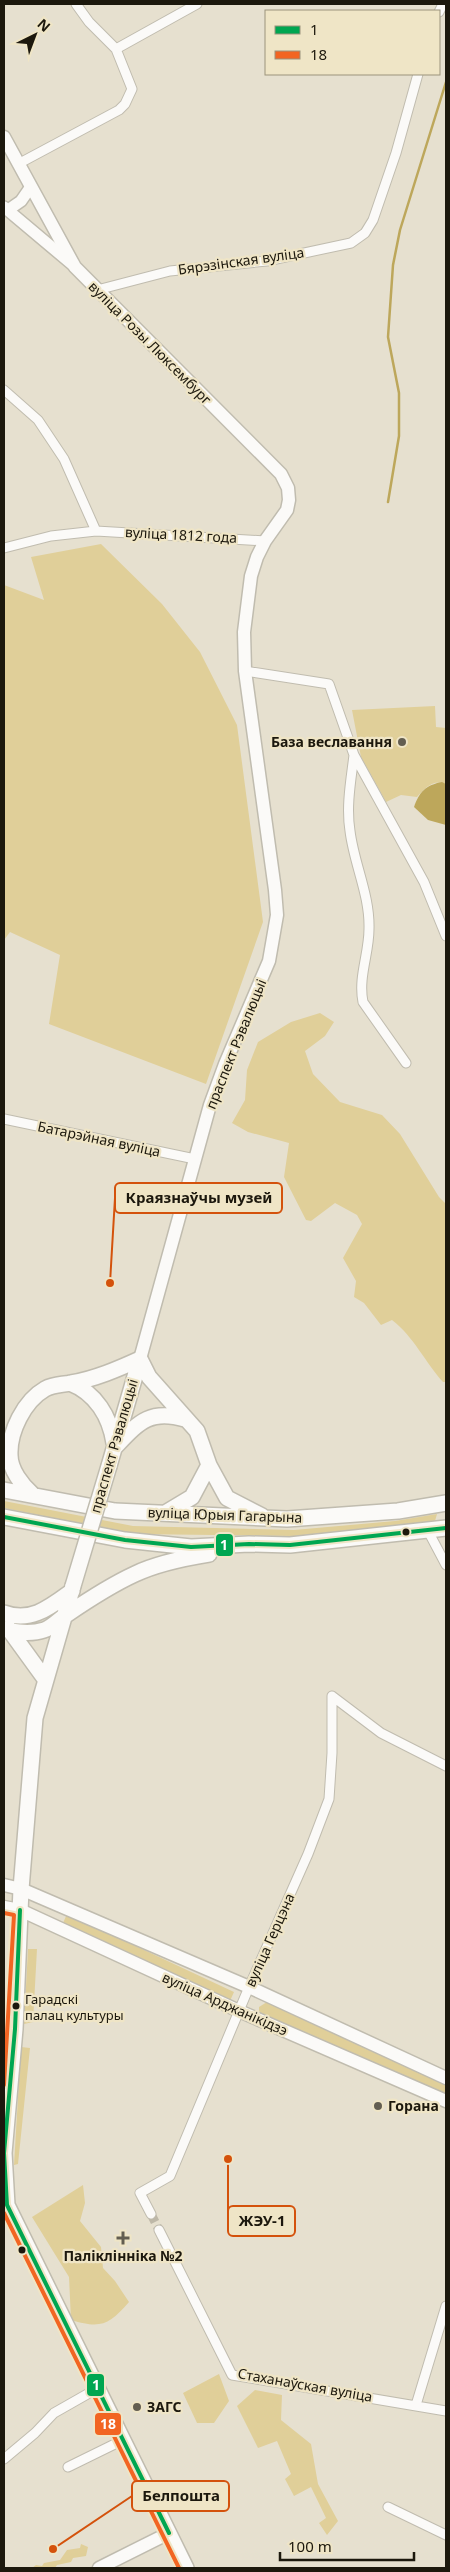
<svg xmlns="http://www.w3.org/2000/svg" width="450" height="2572" font-family="'Noto Sans',sans-serif">
<style>
.green{fill:#e0cf99}
.water{fill:#bda75b}
.lines{fill:none;stroke-linecap:round;stroke-linejoin:round}
.stream{stroke:#bda75b;stroke-width:2.5}
.minor-tunnel{stroke:#beb8a8;stroke-width:9;stroke-dasharray:9 4.5;stroke-linecap:butt}
.minor-casing{stroke:#c0bcaf;stroke-width:11}
.tertiary-casing{stroke:#c0bcaf;stroke-width:14}
.secondary-casing{stroke:#c0bcaf;stroke-width:15}
.primary-casing{stroke:#c0bcaf;stroke-width:18}
.minor{stroke:#fbfaf8;stroke-width:9}
.tertiary{stroke:#fbfaf8;stroke-width:11}
.secondary{stroke:#fbfaf8;stroke-width:12}
.primary{stroke:#fbfaf8;stroke-width:15}
.primary-bridge-casing{stroke:#c0bcaf;stroke-width:18;stroke-linecap:butt}
.primary-bridge{stroke:#fbfaf8;stroke-width:15}
.bus-1-casing{stroke:#efe5c6;stroke-width:8}
.bus-2-casing{stroke:#efe5c6;stroke-width:8}
.bus-1{stroke:#00a651;stroke-width:4}
.bus-2{stroke:#f26522;stroke-width:4}
.poi-dot{fill:#635e51;stroke:#efe5c6;stroke-width:2}
.bus-dot{fill:#1c180d;stroke:#efe5c6;stroke-width:2}
.labels{text-anchor:middle;stroke-width:4.5;stroke-linejoin:round;paint-order:stroke}
.bus-label{font-size:13px;fill:#1c180d;stroke:#efe5c6;text-anchor:start}
.street-label{font-size:14px;fill:#1c180d;stroke:#efe5c6}
.poi-label{font-size:14px;font-weight:bold;fill:#1c180d;stroke:#efe5c6;text-anchor:start}
.leader{fill:none;stroke:#d4520c;stroke-width:2}
.callout-dot{fill:#d4520c;stroke:#efe5c6;stroke-width:2}
.callout{fill:#efe5c6;stroke:#d4520c;stroke-width:2}
.callout-label{font-size:15px;text-anchor:middle;font-weight:bold;fill:#1c180d}
.line-badge{stroke:#efe5c6;stroke-width:2}
.badge-label{font-size:14px;text-anchor:middle;font-weight:bold;fill:#fff}
</style>
<rect width="100%" height="100%" fill="#e6e0cf"/>
<path class="green" d="M101 544 162 604 200 652 237 725 263 922 206 1084 49 1024 60 955 10 932 4 940V585L44 600 31 557Z
M435 706 436 727 446 728V784C433 779 425 788 417 797L401 795 386 802 361 757 352 710Z
M320 1013 334 1022 325 1036 305 1051 313 1074 340 1102 382 1115 400 1134 439 1197 446 1204V1382H443C425 1362 414 1337 392 1320L381 1325 364 1303 354 1297 356 1281 343 1258 362 1224 357 1215 335 1203 311 1221 306 1220 284 1177 289 1143 248 1132 232 1123 245 1100 247 1070 258 1042 291 1022Z
M4 1501 133 1526 294 1530 395 1521 437 1514 435 1521 295 1536 132 1534 4 1508Z
M67 1914 234 1992 230 2001 63 1923Z
M28 1949H37L33 2022 24 2024Z
M267 2002 446 2084V2097L262 2014 259 2011V2007Z
M21 2047 30 2048 18 2164 14 2165Z
M83 2185 85 2203 80 2221 101 2247 103 2268 115 2281 129 2302C109 2325 101 2329 71 2320L69 2277 32 2217Z
M219 2374 229 2401 214 2423H197L183 2393Z
M255 2390 282 2395 281 2420 311 2444 318 2484 338 2521 327 2535 319 2523 326 2518 311 2487 294 2496 285 2479 291 2474 277 2441 258 2448 237 2406Z
M81 2544 88 2547 86 2556 73 2558 71 2562 57 2565 55 2568H32L36 2565 42 2566 44 2563 60 2560 67 2550 80 2548Z"/>
<path class="water" d="M442 782 446 784V825L428 820 414 807C419 792 426 785 442 782Z"/>
<g class="lines">
<path class="stream" d="M388 502 399 436V393L388 337 393 265 400 230 446 82"/>
<path class="minor-tunnel" d="M151 2214 159 2230"/>
<g class="minor-casing">
<path id="minor" d="M439 12 443 4
M116 49 197 4
M18 164 119 110 125 104 132 89 116 49 89 22 76 4
M97 290 170 271 267 261 351 243 365 233 373 220 396 153 418 74
M4 390 38 420 64 459 96 531
M4 548 51 536 96 531 265 541
M245 671 329 684 354 755 424 882 446 936
M354 755C351 780 346 806 350 831 354 864 370 895 369 929 369 954 358 977 363 1002L406 1063
M4 1119 195 1159
M428 1531 446 1565
M332 1696 381 1733 446 1766
M151 2214 140 2193 170 2176 249 1987 308 1854 329 1799 332 1753V1696
M159 2230 232 2375 446 2411
M416 2405 446 2306
M4 2459 35 2433 54 2413 98 2388
M68 2467 123 2440
M388 2507 446 2535"/>
</g>
<g class="tertiary-casing">
<path id="tertiary" d="M4 207 73 265
M8 210 21 201 30 188"/>
</g>
<g class="secondary-casing">
<path id="secondary" d="M4 137 75 267 281 474 288 488 289 500 287 510 265 541 257 557 251 576 244 632 245 671 275 890 277 915 269 961 225 1064 210 1105 140 1359
M4 1885 21 1889 249 1987 446 2078
M4 1907 20 1910 239 2011 446 2101
M99 2568 169 2533"/>
</g>
<g class="primary-casing">
<path id="primary" d="M140 1359 149 1377 197 1431 209 1465 227 1498 262 1516
M70 1383C96 1393 110 1417 114 1443
M116 1446C139 1422 150 1409 185 1419
M109 1466 140 1359
M4 1490 115 1511 287 1519 398 1511 446 1503
M32 1494C22 1485 10 1470 10 1455 9 1432 24 1401 45 1389 54 1384 61 1385 71 1383 95 1379 118 1369 140 1359
M167 1512 192 1497 209 1465
M4 1517 125 1540 191 1547 249 1544 290 1545 446 1528
M73 1586 35 1718 21 1889 15 2029 4 2153 7 2205 186 2568
M4 1613C31 1623 50 1607 72 1591
M8 1628 45 1679
M10 1631C22 1633 33 1634 44 1630 53 1627 58 1620 66 1615 88 1600 111 1585 135 1574 158 1563 184 1558 209 1554"/>
</g>
<use href="#minor" class="minor"/>
<use href="#tertiary" class="tertiary"/>
<use href="#secondary" class="secondary"/>
<use href="#primary" class="primary"/>
<g class="primary-bridge-casing">
<path id="primary-bridge" d="M73 1586 109 1466"/>
</g>
<use href="#primary-bridge" class="primary-bridge"/>
<g class="bus-1-casing">
<path id="bus-1" d="M4 1517 125 1540 191 1547 249 1544 290 1545 446 1528
M20 1910 15 2029 4 2153 7 2205 169 2533"/>
</g>
<g class="bus-2-casing">
<path id="bus-2" d="M4 1913 14 1915 4 2085
M4 2213 179 2568"/>
</g>
<use href="#bus-1" class="bus-1"/>
<use href="#bus-2" class="bus-2"/>
</g>
<g class="poi-dot">
<circle cx="402" cy="742" r="5"/>
<circle cx="378" cy="2106" r="5"/>
<path d="M120.5 2230.5h5v5h5v5h-5v5h-5v-5h-5v-5h5z"/>
<circle cx="137" cy="2407" r="5"/>
</g>
<g class="bus-dot">
<circle cx="406" cy="1532" r="4.5"/>
<circle cx="16" cy="2006" r="4.5"/>
<circle cx="22" cy="2250" r="4.5"/>
</g>
<g class="labels">
<g class="bus-label">
<text x="25" y="2004">Гарадскі<tspan x="25" dy="16">палац культуры</tspan></text>
</g>
<g class="street-label">
<text transform="translate(241 261) rotate(-8)" y="5">Бярэзінская вуліца</text>
<text transform="translate(150 343) rotate(45)" y="5">вуліца Розы Люксембург</text>
<text transform="translate(181 535) rotate(3)" y="5">вуліца 1812 года</text>
<text transform="translate(236 1044) rotate(-68)" y="5">праспект Рэвалюцыі</text>
<text transform="translate(99 1139) rotate(12)" y="5">Батарэйная вуліца</text>
<text transform="translate(114 1446) rotate(-74)" y="5">праспект Рэвалюцыі</text>
<text transform="translate(225 1515) rotate(2)" y="5">вуліца Юрыя Гагарына</text>
<text transform="translate(270 1940) rotate(-66)" y="5">вуліца Герцэна</text>
<text transform="translate(225 2004) rotate(24)" y="5">вуліца Арджанікідзэ</text>
<text transform="translate(305 2385) rotate(10)" y="5">Стаханаўская вуліца</text>
</g>
<g class="poi-label">
<text x="392" y="747" text-anchor="end">База веславання</text>
<text x="388" y="2111">Горана</text>
<text x="123" y="2261" text-anchor="middle">Паліклінніка №2</text>
<text x="147" y="2412">ЗАГС</text>
</g>
</g>
<path class="leader" d="M110 1283L115 1198M228 2159L228 2221M53 2549L132 2496"/>
<g class="callout-dot">
<circle cx="110" cy="1283" r="5"/>
<circle cx="228" cy="2159" r="5"/>
<circle cx="53" cy="2549" r="5"/>
</g>
<g class="callout">
<rect x="115" y="1183" width="167" height="30" rx="5"/>
<rect x="228" y="2206" width="67" height="30" rx="5"/>
<rect x="132" y="2481" width="97" height="30" rx="5"/>
</g>
<g class="callout-label">
<text x="199" y="1203">Краязнаўчы музей</text>
<text x="262" y="2226">ЖЭУ-1</text>
<text x="181" y="2501">Белпошта</text>
</g>
<g class="line-badge">
<rect x="215" y="1533" width="19" height="24" rx="5" fill="#00a651"/>
<rect x="86" y="2373" width="19" height="24" rx="5" fill="#00a651"/>
<rect x="94" y="2412" width="28" height="24" rx="5" fill="#f26522"/>
</g>
<g class="badge-label">
<text x="224" y="1550">1</text>
<text x="96" y="2390">1</text>
<text x="108" y="2429">18</text>
</g>
<rect width="450" height="2572" fill="none" stroke="#1c180d" stroke-width="10"/>
<rect x="265" y="10" width="175" height="65" fill="#efe5c6" stroke="#9b937c"/>
<rect x="275" y="26" width="25" height="8" fill="#00a651" stroke="#9b937c"/>
<text x="310" y="35" font-size="15" fill="#1c180d">1</text>
<rect x="275" y="51" width="25" height="8" fill="#f26522" stroke="#9b937c"/>
<text x="310" y="60" font-size="15" fill="#1c180d">18</text>
<g transform="translate(35 35) rotate(42)" stroke="#efe5c6" stroke-width="4" paint-order="stroke">
<path d="M0-4L9 19L0 12L-9 19Z" fill="#1c180d"/>
<text y="-8" font-size="14" font-weight="bold" text-anchor="middle" fill="#1c180d">N</text>
</g>
<path d="M280 2552v8h134v-8" fill="none" stroke="#1c180d" stroke-width="2.5"/>
<text x="288" y="2552" font-size="15" fill="#1c180d" stroke="#efe5c6" stroke-width="4" paint-order="stroke">100 m</text>
</svg>
